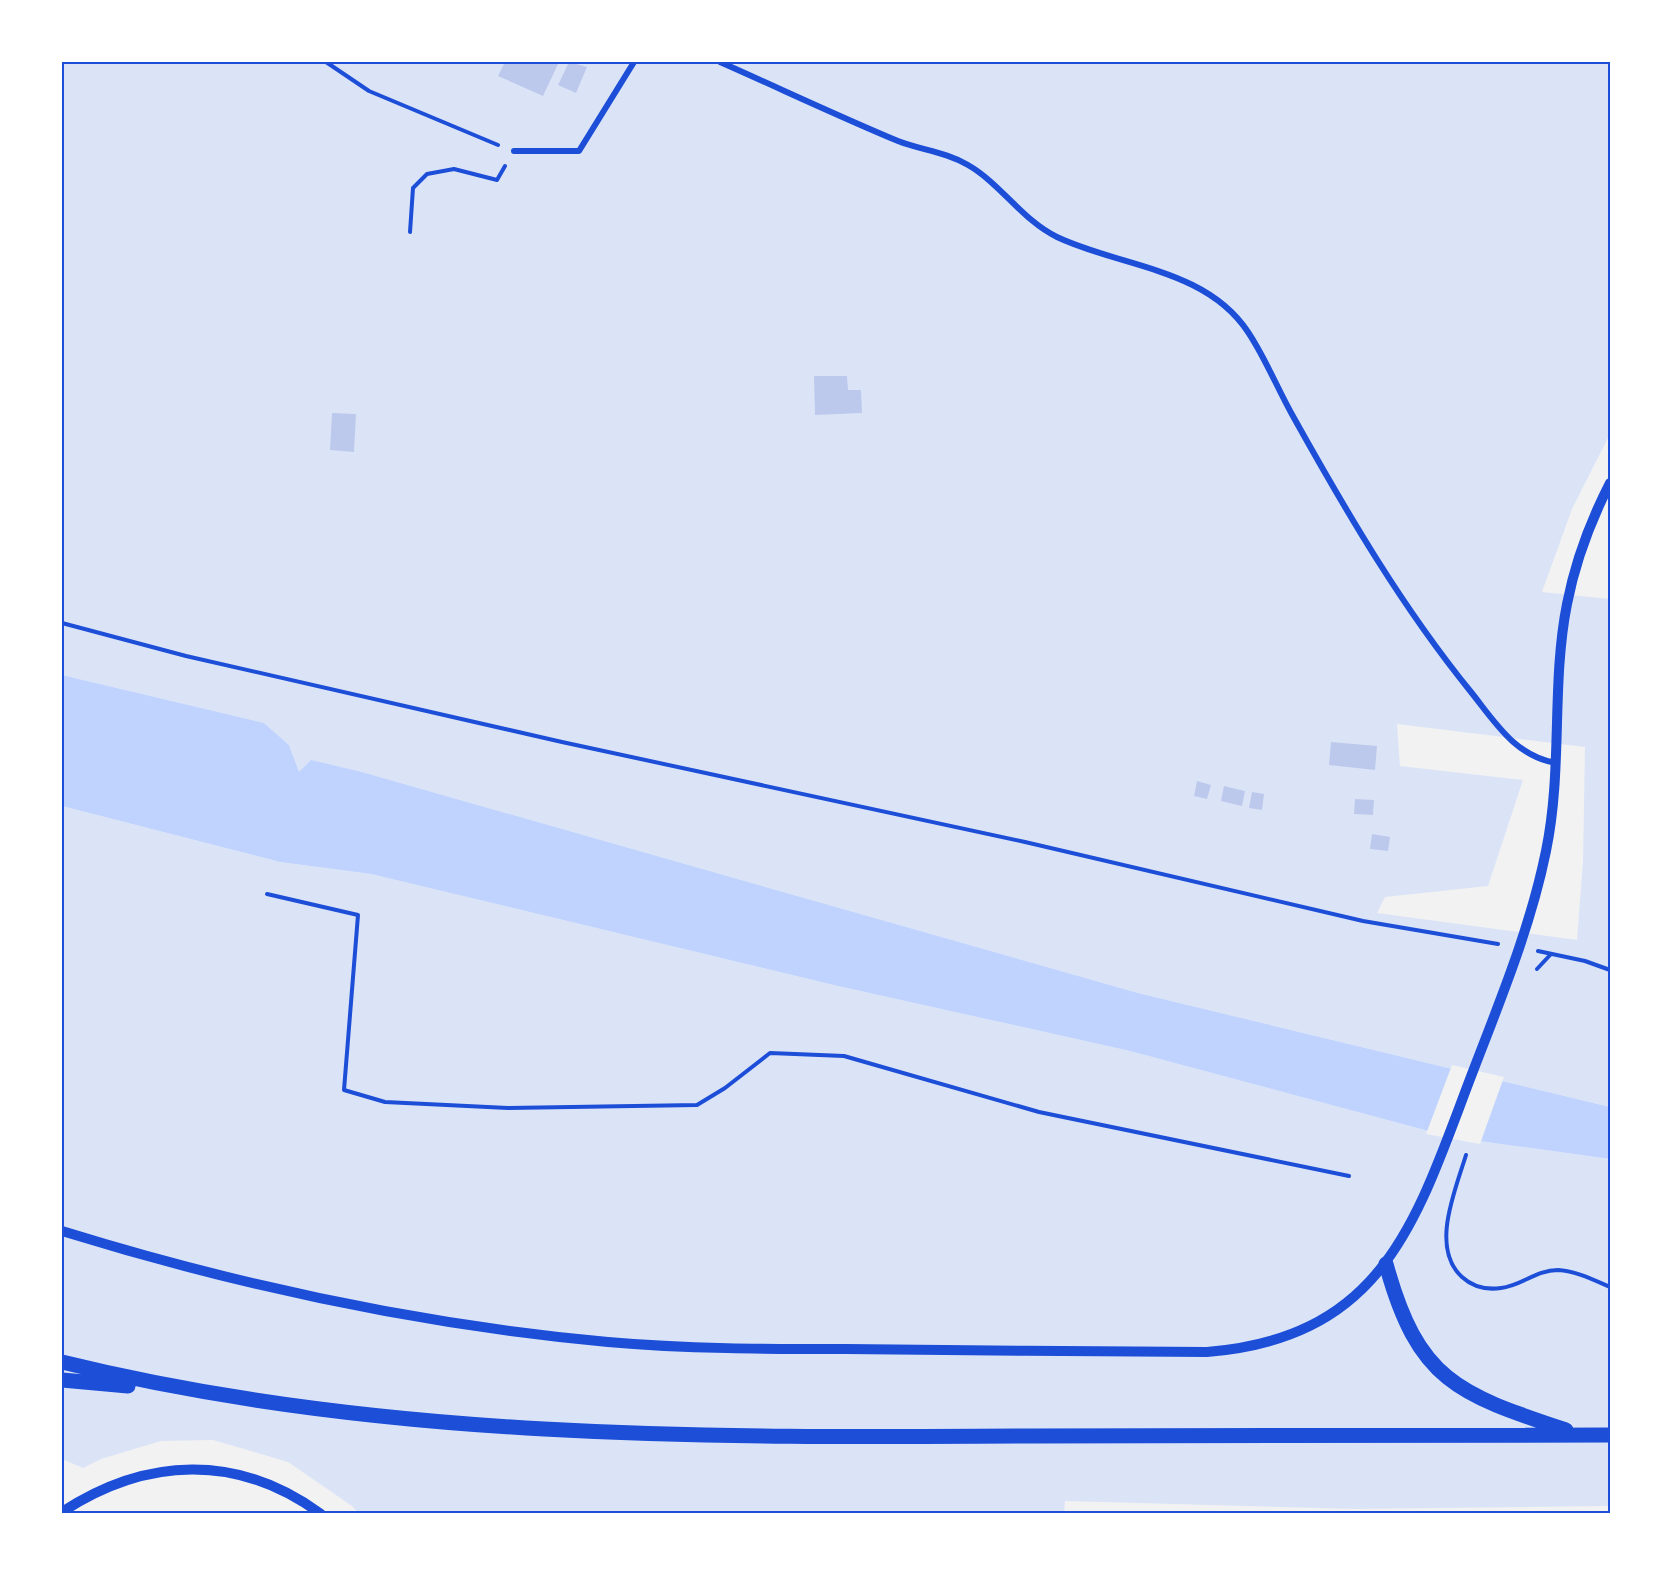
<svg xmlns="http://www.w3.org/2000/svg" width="1672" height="1575" font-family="'Exo 2',sans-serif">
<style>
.green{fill:#dbe4f7;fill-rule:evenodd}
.water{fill:#bfd3fe}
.pier{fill:#f2f2f2}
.building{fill:#bdc9ec}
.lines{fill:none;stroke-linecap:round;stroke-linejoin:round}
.path{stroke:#1d4ed8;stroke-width:4}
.minor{stroke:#1d4ed8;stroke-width:6}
.tertiary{stroke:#1d4ed8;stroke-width:10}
.primary{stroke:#1d4ed8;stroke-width:15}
.neatline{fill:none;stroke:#1d4ed8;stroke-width:2}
</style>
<rect width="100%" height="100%" fill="#f2f2f2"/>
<path class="green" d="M62 62H1610V434L1572 509 1542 592 1610 599V1107L1138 993 362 772 311 761 299 773 289 745 264 723 62 675ZM1397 724 1585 747 1583 861 1577 940 1377 913 1385 897 1488 886 1523 780 1400 766Z
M62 806 280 862 371 874 838 986 1130 1051 1451 1137 1610 1159V1506L1356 1509 1065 1501 1064 1514H359L352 1506 288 1462 213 1440 161 1441 101 1459 83 1468 62 1459Z"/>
<path class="water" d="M62 675 264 723 289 745 299 772 311 760 362 772 1138 993 1610 1107V1159L1451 1137 1130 1051 838 986 371 874 280 862 62 806Z"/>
<path class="pier" d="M1452 1065 1504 1077 1480 1144 1426 1134Z"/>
<path class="building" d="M505 62H559L543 96 498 76Z
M569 62 587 67 576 93 558 85Z
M814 376H847L848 390H861L862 413 815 415Z
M332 413 356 414 354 452 330 450Z
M1331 742 1377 746 1375 770 1329 765Z
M1197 781 1211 785 1207 799 1194 796Z
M1224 786 1245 791 1242 806 1221 801Z
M1252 792 1264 794 1262 810 1249 808Z
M1355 799 1374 800 1373 815 1354 814Z
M1372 834 1390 837 1388 851 1370 849Z"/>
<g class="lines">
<path class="path" d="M326 62 369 91 498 145
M410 232 413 188 427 174 454 169 497 180 505 166
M62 623 186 656 562 742 1025 842 1363 921 1498 944
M267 894 358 915 344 1090 385 1102 508 1108 697 1105 725 1088 770 1053 844 1056 1039 1112 1349 1176
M1538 951 1585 961 1610 970
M1537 969 1551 954
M1466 1155C1455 1191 1430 1248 1462 1277 1473 1287 1487 1290 1501 1288 1521 1286 1536 1270 1558 1270 1576 1271 1594 1280 1610 1287"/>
<path class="minor" d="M720 62C779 88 838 116 898 141 921 150 946 152 968 165 1001 184 1022 220 1057 237 1120 267 1206 268 1248 332 1266 359 1278 390 1294 418 1347 513 1402 607 1471 692 1495 722 1515 756 1556 763
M514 151H579L634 62"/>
<path class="tertiary" d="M62 1231C240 1286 422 1325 608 1342 687 1349 767 1349 846 1349 966 1351 1087 1351 1207 1352 1390 1337 1418 1213 1475 1066 1502 996 1531 925 1546 851 1563 769 1551 685 1567 604 1575 563 1591 520 1610 483
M62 1512C146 1457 238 1453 321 1514"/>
<path class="primary" d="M1386 1264C1418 1381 1458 1394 1566 1430
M62 1362C378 1440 709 1438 1032 1436 1225 1434 1418 1436 1610 1435
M62 1380 128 1386"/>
</g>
<rect width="1672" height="1575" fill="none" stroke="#ffffff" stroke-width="126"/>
<rect x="63" y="63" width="1546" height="1449" class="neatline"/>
</svg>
